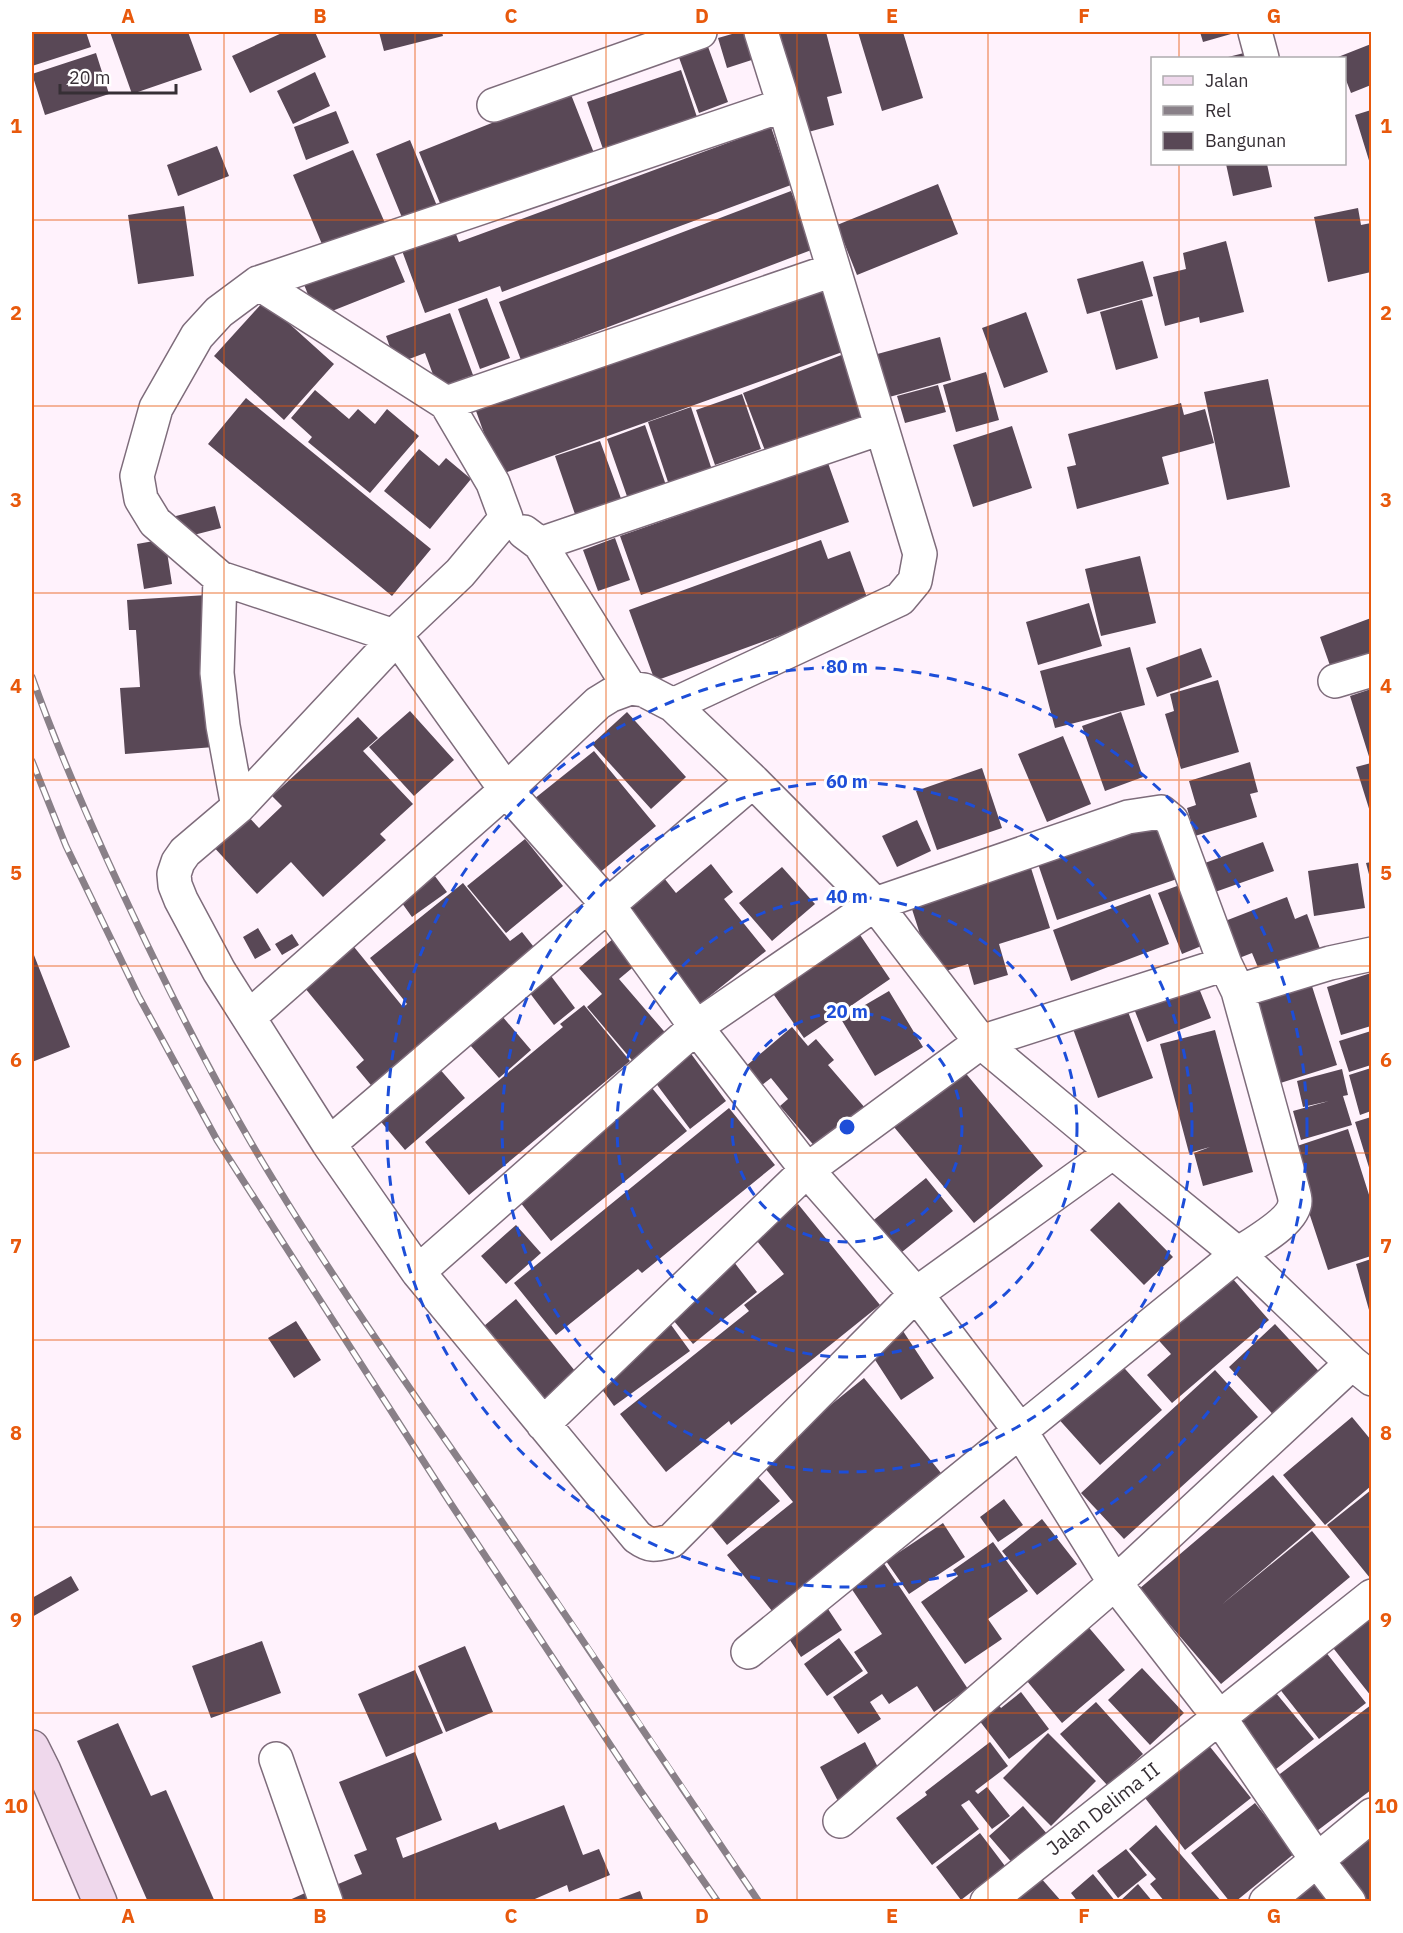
<svg xmlns="http://www.w3.org/2000/svg" width="1403" height="1933" font-family="'IBM Plex Sans',sans-serif">
<style>
.building{fill:#594856}
.lines{fill:none;stroke-linecap:round;stroke-linejoin:round}
.street-casing{stroke:#7e6c7b;stroke-width:36}
.secondary-casing{stroke:#7e6c7b;stroke-width:36}
.street{stroke:#fff;stroke-width:33}
.secondary{stroke:#efd8ec;stroke-width:33}
.rail-casing{stroke:#898088;stroke-width:7}
.rail{stroke:#fff;stroke-width:4.5;stroke-dasharray:14;stroke-linecap:butt}
.grid{fill:none;stroke:#e8590c;stroke-width:1.5;stroke-opacity:0.55}
.ring{fill:none;stroke:#1d4ed8;stroke-width:3;stroke-dasharray:10 8}
.labels{text-anchor:middle;stroke-width:6;stroke-linejoin:round;paint-order:stroke}
.street-label{font-size:20px;fill:#362f35;stroke:#fff}
.centre{fill:#1d4ed8;stroke:#fff;stroke-width:3}
.ring-label{font-size:18px;text-anchor:middle;font-weight:bold;fill:#1d4ed8;stroke:#fff;stroke-width:6;stroke-linejoin:round;paint-order:stroke}
.neatline{fill:none;stroke:#e8590c;stroke-width:2}
.grid-label{font-size:20px;text-anchor:middle;font-weight:bold;fill:#e8590c}
</style>
<rect width="100%" height="100%" fill="#fff2fc"/>
<path class="building" d="M32 32H86L91 47 32 66Z
M110 32H188L202 70 132 94Z
M284 32H315L326 57 250 93 232 56Z
M379 32H442L443 36 384 51Z
M739 32H753L761 57 727 68 718 38Z
M774 32H826L842 93 827 97 834 125 801 134Z
M858 32H903L923 98 882 111Z
M1200 32H1238L1203 42Z
M706 41 728 102 699 113 677 52Z
M1371 44V85L1351 93 1344 75V58H1338V57Z
M1248 52 1249 58H1224Z
M96 53 109 94 45 115 32 74Z
M681 70 698 120 604 152 587 102Z
M315 72 330 106 293 124 277 91Z
M570 92 594 153 444 213 419 152Z
M1371 110V167L1355 115Z
M336 111 349 143 306 160 294 127Z
M771 127 791 185 502 292 500 286 425 313 401 248 454 229 459 242Z
M410 140 437 206 403 220 376 154Z
M217 146 229 176 178 196 167 165Z
M353 150 385 223 324 249 293 175Z
M1226 164H1267L1272 187 1233 196Z
M938 184 958 234 857 275 837 225Z
M791 191 814 249 521 360 499 302Z
M184 206 194 276 138 284 128 215Z
M1358 208 1361 225 1371 223V272L1328 282 1314 217Z
M1226 241 1244 312 1200 323 1199 317 1165 326 1153 277 1186 269 1183 253Z
M390 246 405 282 317 317 303 282Z
M1143 261 1153 296 1087 314 1077 279Z
M825 286 848 350 499 475 476 411Z
M487 298 510 358 480 369 458 309Z
M1142 300 1158 358 1116 370 1100 312Z
M264 301 334 364 284 420 214 356Z
M1026 312 1048 372 1004 388 982 328Z
M450 313 473 375 438 388 425 353 396 364 386 336Z
M940 337 951 380 882 399 870 356Z
M844 354 870 422 769 461 743 393Z
M986 372 999 420 956 432 943 385Z
M1268 379 1290 487 1227 500 1204 392Z
M938 385 946 412 905 423 897 396Z
M315 390 349 419 358 409 375 424 387 409 419 436 370 493 308 442 312 437 291 418Z
M742 394 761 449 715 465 696 410Z
M246 398 431 549 392 596 208 444Z
M1181 403 1184 415 1205 409 1214 443 1162 457 1169 484 1077 509 1067 467 1076 465 1068 434Z
M691 407 714 476 671 491 648 422Z
M645 425 667 488 629 502 607 439Z
M1012 426 1032 488 973 507 953 445Z
M600 441 623 504 577 520 555 456Z
M419 449 439 466 446 458 471 479 430 529 384 491Z
M828 463 849 522 641 595 620 536Z
M215 506 221 528 178 539 172 517Z
M615 538 630 580 598 591 583 550Z
M165 539 172 584 144 589 137 544Z
M821 540 828 559 850 551 869 603 655 681 629 610Z
M1140 556 1156 623 1101 636 1085 569Z
M207 595 214 747 125 754 120 688 140 687 136 630H129L127 600Z
M1089 603 1102 646 1038 665 1026 622Z
M1371 618V663L1334 677 1320 637Z
M1130 647 1145 705 1055 728 1040 671Z
M1201 648 1212 677 1157 697 1146 668Z
M1218 680 1239 752 1181 769 1165 714 1174 711 1170 694Z
M1371 689V815L1356 767 1371 763 1350 696Z
M410 711 454 760 414 796 369 747Z
M627 712 686 777 651 809 592 744Z
M1121 712 1143 777 1105 791 1082 726Z
M358 717 378 738 363 751 413 804 380 834 386 840 323 897 291 862 257 894 211 844 245 813 259 828 282 806 272 796Z
M1063 736 1091 804 1047 822 1018 754Z
M594 751 656 826 592 879 529 803Z
M1250 762 1258 792 1250 794 1257 817 1195 836 1187 808 1196 805 1189 781Z
M982 768 1002 828 937 850 916 791Z
M1160 818 1180 878 1057 920 1037 861Z
M917 820 931 851 897 867 882 836Z
M525 839 563 886 506 933 467 886Z
M1263 842 1274 871 1201 897 1191 868Z
M1371 862V882L1366 863Z
M1358 863 1365 908 1314 916 1308 871Z
M711 864 733 892 724 899 766 951 696 1007 617 907 660 873 676 893Z
M428 867 447 892 412 917 394 892Z
M782 867 815 904 772 941 739 903Z
M1031 868 1050 928 999 944 1008 975 974 985 968 964 933 975 911 906Z
M1188 882 1211 942 1182 954 1158 893Z
M463 883 510 941 522 932 541 956 375 1090 356 1067 364 1060 300 982 350 942 403 1007 407 1004 370 958Z
M1150 894 1169 944 1071 981 1053 930Z
M1287 897 1295 919 1307 914 1322 954 1262 977 1252 953 1234 960 1220 923Z
M854 926 890 979 804 1038 767 985Z
M258 928 271 950 255 959 243 937Z
M292 934 299 945 282 955 275 944Z
M614 938 637 964 619 979 669 1037 636 1065 587 1007 602 994 579 968Z
M32 950 70 1047 32 1062Z
M545 968 575 1008 554 1025 523 984Z
M1371 973V1026L1341 1035 1327 987Z
M1194 976 1211 1018 1147 1042 1131 1001Z
M1311 983 1337 1065 1271 1086 1245 1005Z
M889 991 923 1047 875 1076 841 1019Z
M584 1005 630 1061 469 1195 425 1142 563 1027 560 1024Z
M496 1009 531 1050 499 1078 463 1037Z
M1127 1009 1153 1078 1098 1098 1073 1029Z
M792 1027 808 1046 816 1039 834 1060 828 1065 872 1116 823 1156 780 1106 788 1099 771 1078 762 1085 746 1066Z
M1215 1030 1253 1172 1203 1186 1194 1153 1210 1147 1189 1153 1160 1044Z
M1371 1031V1065L1349 1072 1339 1041Z
M689 1051 726 1101 690 1129 652 1078Z
M431 1059 465 1098 405 1150 371 1110Z
M958 1064 1043 1166 974 1223 889 1121Z
M1371 1068V1111L1360 1115 1349 1075Z
M1342 1069 1348 1095 1343 1096 1352 1125 1301 1140 1293 1111 1329 1101 1303 1107 1297 1081Z
M652 1088 687 1131 551 1241 516 1197Z
M729 1108 775 1165 642 1273 638 1269 556 1335 514 1283Z
M1371 1117V1174L1355 1122Z
M1348 1129 1371 1201V1256L1328 1270 1288 1149Z
M926 1178 953 1211 892 1260 865 1227Z
M1119 1202 1173 1257 1144 1285 1090 1230Z
M798 1204 880 1305 731 1425 729 1421 666 1472 620 1414 749 1311 744 1305 784 1274 748 1230 784 1215Z
M516 1225 541 1253 506 1284 481 1256Z
M1371 1259V1317L1356 1264Z
M734 1262 757 1292 693 1344 669 1315Z
M1225 1270 1269 1320 1172 1403 1147 1375 1171 1354 1152 1333Z
M516 1299 580 1377 549 1403 484 1326Z
M296 1321 321 1360 294 1378 268 1338Z
M669 1322 690 1351 614 1406 593 1377Z
M1275 1324 1327 1380 1281 1423 1229 1367Z
M901 1328 934 1378 901 1400 868 1349Z
M1117 1360 1162 1410 1100 1465 1055 1415Z
M1215 1370 1258 1417 1124 1539 1081 1493Z
M864 1378 941 1473 905 1502 913 1513 780 1621 727 1555 793 1502 760 1462Z
M1352 1417 1371 1440V1486L1325 1525 1283 1475Z
M755 1474 780 1501 727 1545 704 1517Z
M1273 1475 1316 1525 1220 1606 1312 1531 1350 1577 1221 1684 1139 1589Z
M1371 1490V1577L1370 1578 1327 1525Z
M1004 1499 1023 1525 998 1542 980 1517Z
M1042 1519 1077 1564 1037 1595 1002 1551Z
M943 1523 965 1557 909 1594 886 1561Z
M993 1542 1028 1591 988 1619 1002 1639 965 1664 921 1602 958 1576 953 1570Z
M883 1562 968 1689 934 1712 917 1686 889 1704 882 1694 870 1702 881 1719 858 1734 833 1697 868 1673 854 1652 882 1634 849 1585Z
M71 1576 79 1590 32 1617V1598Z
M826 1606 842 1630 801 1657 786 1634Z
M1367 1616 1371 1621V1696L1330 1644Z
M1085 1623 1125 1670 1062 1723 1022 1675Z
M839 1638 863 1671 827 1696 804 1664Z
M262 1641 281 1693 211 1718 192 1666Z
M465 1646 493 1712 446 1732 418 1666Z
M1321 1646 1366 1703 1319 1739 1275 1683Z
M1142 1668 1184 1713 1150 1745 1108 1700Z
M415 1670 443 1733 386 1757 358 1694Z
M1271 1687 1314 1739 1267 1776 1224 1724Z
M1021 1692 1049 1729 1009 1759 972 1711 992 1696 1001 1708Z
M1096 1702 1143 1754 1108 1786 1060 1734Z
M1371 1705V1790L1309 1837 1268 1783Z
M118 1723 151 1796 166 1790 215 1902H148L77 1741Z
M1048 1733 1096 1781 1051 1826 1003 1778Z
M865 1742 885 1781 840 1805 820 1767Z
M990 1742 1008 1766 975 1791 978 1794 987 1787 1010 1816 992 1829 969 1800 961 1805 979 1829 932 1865 896 1818 927 1795 925 1792Z
M1207 1743 1251 1798 1185 1850 1142 1794Z
M415 1752 442 1820 396 1838 403 1858 496 1822 499 1830 564 1805 583 1855 599 1849 610 1875 569 1892 567 1885 528 1902H337L331 1887 362 1874 354 1855 367 1850 339 1782Z
M1255 1803 1295 1853 1235 1902H1230L1191 1853Z
M1023 1806 1048 1835 1014 1865 989 1836Z
M1156 1825 1182 1856 1222 1902H1165L1150 1884 1156 1879 1129 1849Z
M980 1833 1005 1866 961 1900 936 1867Z
M1371 1835V1902H1368L1336 1864Z
M1126 1849 1147 1875 1118 1898 1097 1871Z
M1093 1874 1116 1902H1078L1071 1893Z
M1309 1876 1330 1902H1277Z
M1040 1877 1062 1902H1014Z
M1138 1884 1153 1902H1119Z
M314 1889 319 1902H285Z
M640 1891 644 1902H613V1901Z"/>
<g class="lines">
<g class="street-casing">
<path id="street" d="M761 32 784 105
M1255 32 1262 58
M494 105 700 32
M258 283 784 105 920 554 915 581 900 599 673 705
M446 403 833 270
M524 532 540 544 630 688
M540 544 881 428
M220 578 217 673 223 726 238 807
M1335 681 1372 670
M1238 991 1330 963 1372 954
M249 1017 506 790 598 703 611 695 630 688 644 690 673 705 753 781 875 904 981 1042 1113 1152 1238 1254 1352 1363 1372 1379
M329 1144 753 781
M1113 1152 916 1294 671 1541C655 1545 651 1547 637 1537L418 1272 329 1144 219 971 181 900 175 885 174 874 178 862 185 852 238 807 397 637 401 629 460 573 506 518 493 483 446 403 258 283 219 312 197 336 156 408 137 476 141 499 155 522 220 578 397 637 506 790 608 905 696 1027 807 1170 916 1294 1021 1432 1115 1583 1219 1717 1317 1860 1349 1902
M418 1272 696 1027 875 904 1128 817 1161 812 1172 821 1225 964 1238 991 1292 1187C1293 1191 1295 1196 1295 1201 1295 1221 1254 1243 1238 1254L748 1652
M543 1424 807 1170 981 1042 1225 964
M276 1759 326 1902
M840 1821 1115 1583 1352 1363
M987 1902 1372 1596
M1266 1902 1372 1815"/>
</g>
<g class="secondary-casing">
<path id="secondary" d="M32 1747 44 1771 100 1902"/>
</g>
<use href="#street" class="street"/>
<use href="#secondary" class="secondary"/>
<g class="rail-casing">
<path id="rail" d="M32 677C61 759 96 837 133 915 176 1006 221 1095 274 1181 350 1306 435 1424 518 1545 599 1663 679 1782 759 1902
M32 761 66 846 139 997 217 1140 449 1501 640 1790 718 1902"/>
</g>
<use href="#rail" class="rail"/>
</g>
<path class="grid" d="M224 32V1902M415 32V1902M606 32V1902M797 32V1902M988 32V1902M1179 32V58M1179 164V1902M32 220H1372M32 406H1372M32 593H1372M32 780H1372M32 966H1372M32 1153H1372M32 1340H1372M32 1527H1372M32 1713H1372"/>
<g class="ring">
<circle cx="847" cy="1127" r="115"/>
<circle cx="847" cy="1127" r="230"/>
<circle cx="847" cy="1127" r="345"/>
<circle cx="847" cy="1127" r="460"/>
</g>
<g class="labels">
<g class="street-label">
<text transform="translate(1103 1809) rotate(-38)" y="7">Jalan Delima II</text>
</g>
</g>
<circle cx="847" cy="1127" r="9" class="centre"/>
<g class="ring-label">
<text x="847" y="673">80 m</text>
<text x="847" y="788">60 m</text>
<text x="847" y="903">40 m</text>
<text x="847" y="1018">20 m</text>
</g>
<rect width="1403" height="1933" fill="none" stroke="#ffffff" stroke-width="66"/>
<rect x="1151" y="57" width="195" height="108" fill="#ffffff" stroke="#afacae" stroke-width="1.5"/>
<rect x="1163" y="76" width="30" height="9" fill="#efd8ec" stroke="#afacae" stroke-width="1.5"/>
<text x="1205" y="87" font-size="18" fill="#362f35">Jalan</text>
<rect x="1163" y="106" width="30" height="9" fill="#898088" stroke="#afacae" stroke-width="1.5"/>
<text x="1205" y="117" font-size="18" fill="#362f35">Rel</text>
<rect x="1163" y="132" width="30" height="18" fill="#594856" stroke="#afacae" stroke-width="1.5"/>
<text x="1205" y="147" font-size="18" fill="#362f35">Bangunan</text>
<path d="M60 84v9h116v-9" fill="none" stroke="#362f35" stroke-width="3"/>
<text x="69" y="84" font-size="18" fill="#362f35" stroke="#ffffff" stroke-width="4.5" paint-order="stroke">20 m</text>
<rect x="33" y="33" width="1337" height="1867" class="neatline"/>
<g class="grid-label">
<text x="128" y="23">A</text>
<text x="320" y="23">B</text>
<text x="511" y="23">C</text>
<text x="702" y="23">D</text>
<text x="892" y="23">E</text>
<text x="1084" y="23">F</text>
<text x="1274" y="23">G</text>
<text x="16" y="133">1</text>
<text x="1386" y="133">1</text>
<text x="16" y="320">2</text>
<text x="1386" y="320">2</text>
<text x="16" y="507">3</text>
<text x="1386" y="507">3</text>
<text x="16" y="693">4</text>
<text x="1386" y="693">4</text>
<text x="16" y="880">5</text>
<text x="1386" y="880">5</text>
<text x="16" y="1067">6</text>
<text x="1386" y="1067">6</text>
<text x="16" y="1253">7</text>
<text x="1386" y="1253">7</text>
<text x="16" y="1440">8</text>
<text x="1386" y="1440">8</text>
<text x="16" y="1627">9</text>
<text x="1386" y="1627">9</text>
<text x="16" y="1813">10</text>
<text x="1386" y="1813">10</text>
<text x="128" y="1923">A</text>
<text x="320" y="1923">B</text>
<text x="511" y="1923">C</text>
<text x="702" y="1923">D</text>
<text x="892" y="1923">E</text>
<text x="1084" y="1923">F</text>
<text x="1274" y="1923">G</text>
</g>
</svg>
